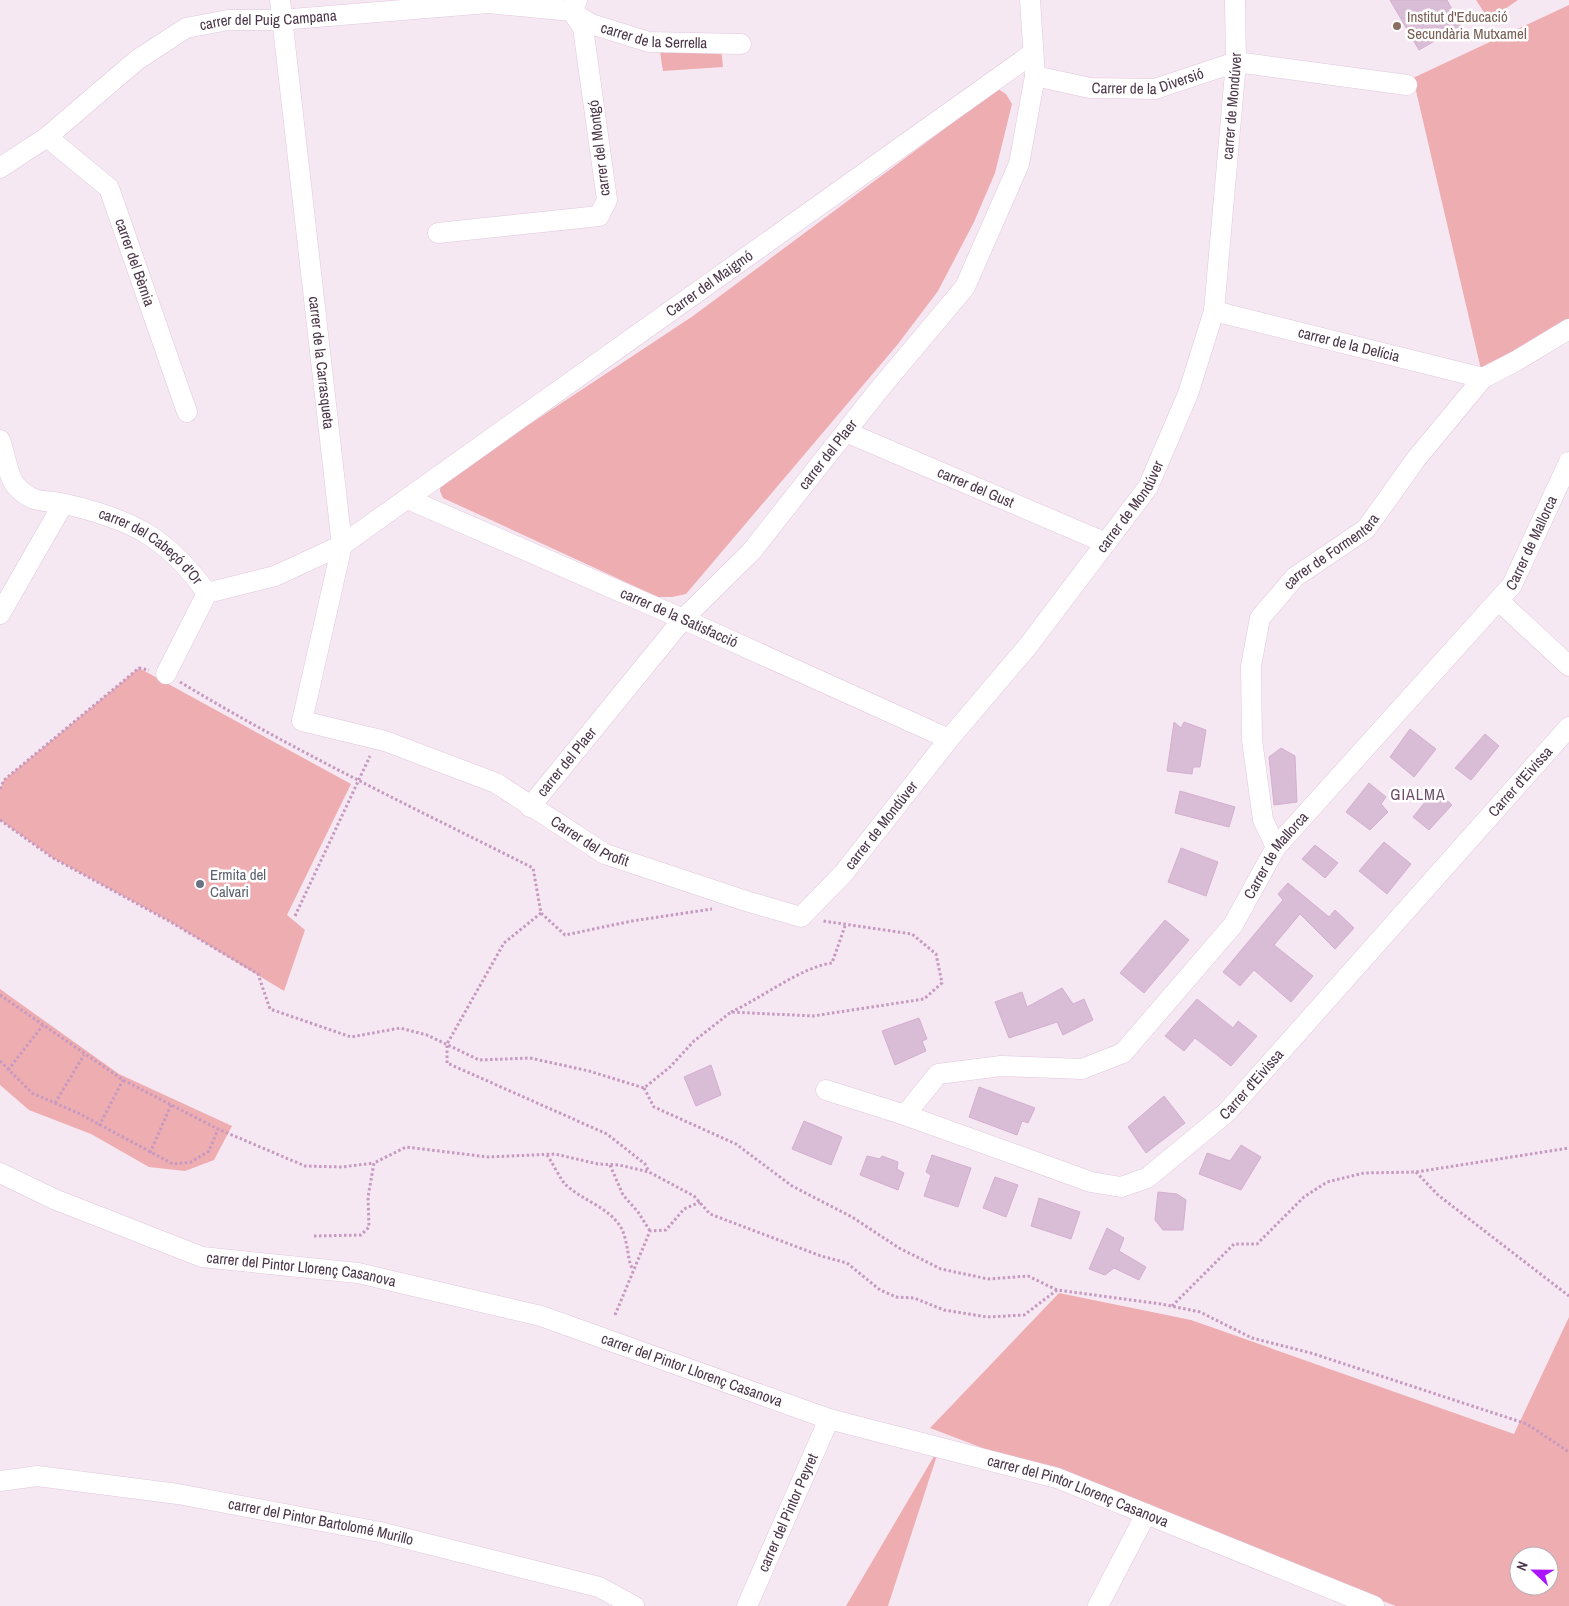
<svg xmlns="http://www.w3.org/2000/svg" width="1569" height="1606" font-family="'Archivo Narrow',sans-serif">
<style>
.green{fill:#eeadb1;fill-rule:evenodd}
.building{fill:#d9bcd6;stroke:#d4afd0}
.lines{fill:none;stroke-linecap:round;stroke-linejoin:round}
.minor-casing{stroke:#e0c7dc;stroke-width:21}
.path{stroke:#c699c0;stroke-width:3;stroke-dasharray:2.5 2.5;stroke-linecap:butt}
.minor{stroke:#fff;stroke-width:20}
.education-dot{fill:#8d6e63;stroke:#fff;stroke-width:2}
.worship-dot{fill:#6b7280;stroke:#fff;stroke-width:2}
.labels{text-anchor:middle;stroke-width:5;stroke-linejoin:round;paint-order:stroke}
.education-label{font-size:15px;fill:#785e54;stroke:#fff;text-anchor:start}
.street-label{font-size:15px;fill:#4a3648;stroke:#fff}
.worship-label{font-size:15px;fill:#5b616d;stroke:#fff;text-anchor:start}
.neighbourhood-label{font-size:16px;letter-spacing:1px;fill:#6e4c6b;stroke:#fff}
</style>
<rect width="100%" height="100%" fill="#f6e8f3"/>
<path class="green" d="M1476 0H1518L1489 20Z
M1569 5V329L1483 378 1413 78Z
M721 47 723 67 663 71 660 52Z
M998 89 1006 94 1012 104 995 173 974 222 938 291 898 344 686 594 672 597H658L443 498 440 491 441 483 693 316Z
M139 668 351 784 287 915 305 930 284 991 169 921 53 858 0 820V789L4 780Z
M0 989 119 1074 232 1126 214 1160 185 1171 149 1167 91 1134 29 1110 0 1085Z
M1059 1293 1191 1320 1514 1434 1569 1317V1606H1396L930 1428ZM1519 1556H1549V1586H1519Z
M940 1446 888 1606H846Z"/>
<path class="building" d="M1390 0H1447L1461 26 1419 50Z
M1174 722 1181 728 1184 722 1206 730 1200 767H1193L1192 774 1167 771Z
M1410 729 1436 749 1414 777 1390 757Z
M1485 734 1499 746 1471 780 1455 768Z
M1281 748 1295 756 1297 802 1274 805 1269 757Z
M1369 783 1386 797 1381 804 1388 812 1370 830 1346 812Z
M1435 790 1452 805 1429 830 1413 817Z
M1180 791 1235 807 1229 827 1175 813Z
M1384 842 1411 864 1387 894 1359 871Z
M1315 845 1338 863 1325 878 1302 859Z
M1181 848 1218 862 1206 896 1168 882Z
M1288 883 1329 917 1335 910 1354 928 1335 949 1300 914 1274 945 1313 976 1291 1002 1254 970 1240 986 1223 972 1283 900 1278 894Z
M1165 920 1189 940 1144 993 1120 973Z
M1062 988 1073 1004 1084 999 1093 1020 1063 1035 1057 1022 1009 1038 995 1002 1022 992 1027 1007Z
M1197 999 1233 1028 1238 1021 1257 1036 1231 1066 1195 1038 1184 1051 1165 1036Z
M919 1018 927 1039 922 1041 926 1051 895 1065 882 1031Z
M711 1065 721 1095 696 1106 684 1077Z
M979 1087 1035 1108 1028 1123 1022 1121 1017 1135 969 1117Z
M1164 1096 1185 1123 1146 1153 1128 1127Z
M804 1121 842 1137 831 1165 792 1149Z
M1241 1145 1261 1157 1241 1190 1199 1174 1207 1153 1230 1161Z
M932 1155 971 1168 958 1207 924 1196 931 1175 926 1172Z
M867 1156 880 1159 882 1156 898 1162 897 1169 904 1173 898 1190 860 1175Z
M995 1177 1018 1185 1006 1217 983 1208Z
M1158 1192 1177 1194 1186 1200 1183 1230H1163L1155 1220Z
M1039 1198 1080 1212 1071 1239 1031 1226Z
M1107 1228 1124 1238 1119 1251 1146 1267 1139 1280 1114 1268 1105 1275 1089 1269Z"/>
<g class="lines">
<g class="minor-casing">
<g id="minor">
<path id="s1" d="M280 0 342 545 302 721 385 741 496 783 605 854 746 901 801 917 843 874 949 739 1028 646 1148 487 1188 394 1214 311 1236 62 1235 0"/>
<path id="s2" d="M573 13 591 24 649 42 741 44"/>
<path id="s3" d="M1035 76 1090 88 1155 89 1236 62 1407 85"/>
<path id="s4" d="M47 137 109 188 187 412"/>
<path id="s5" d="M0 168 47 137 137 60 186 28 228 20H280L488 3 572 11 577 0"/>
<path d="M438 233 599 216 607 200 583 28 572 11"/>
<path id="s6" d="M1214 311 1483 378"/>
<path id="s7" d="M846 432 1106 543"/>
<path id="s8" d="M0 440C4 451 9 479 16 486 34 505 43 499 65 504 131 519 167 537 207 593L275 576 342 545 1033 53"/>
<path id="s9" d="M408 499 683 619 949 739"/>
<path d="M1499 601 1569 666"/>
<path d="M0 614 63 504"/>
<path d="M166 674 207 593"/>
<path id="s10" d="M530 807 683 619 751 552 877 392 965 287 1019 164 1035 76 1030 0"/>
<path id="s11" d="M1276 847 1263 820 1252 740 1251 666 1260 618 1295 577 1366 529 1416 459 1483 378 1516 361 1569 329"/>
<path id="s12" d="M826 1090 905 1115 1091 1182 1121 1187 1147 1178 1227 1112 1569 727"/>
<path id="s13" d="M905 1115 938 1074 1001 1066 1082 1069 1123 1053 1233 925 1276 847 1512 585 1569 462"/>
<path id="s14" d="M0 1173 54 1199 202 1257 358 1273 541 1316 829 1419 1057 1478 1374 1606"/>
<path id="s15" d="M0 1481 37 1476 178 1494 380 1532 599 1587 634 1606"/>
<path id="s16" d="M747 1606 829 1419"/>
<path d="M1098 1606 1146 1514"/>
</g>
</g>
<path class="path" d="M180 682C294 751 414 808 533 868L541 913 565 935 632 921 712 909
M0 789 4 780 139 668 149 670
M0 820 53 858 169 921 258 974 270 1009 351 1037 400 1028 427 1035 479 1060 530 1058 589 1071 644 1088 670 1067 694 1041 731 1012 813 1016 924 999 942 983 936 954 912 934 823 921
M541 913 504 943 447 1044V1063L607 1134 645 1164 649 1172
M295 916 370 756
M0 995 123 1080 218 1129 305 1166 342 1167 374 1163
M731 1012C762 998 801 967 832 963L845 926
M0 1061 32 1093 80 1114 173 1164 191 1162 209 1151 218 1129
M8 1070 43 1025
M644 1088 654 1107 736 1144 792 1186 852 1217 899 1248 941 1269 988 1279 1028 1276 1057 1290
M55 1103 84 1055
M99 1126 123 1080
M150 1153 171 1105
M547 1155C551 1160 562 1182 565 1184 580 1199 608 1207 620 1226 629 1240 627 1263 633 1269
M610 1165 623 1195 638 1212 650 1231
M1416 1172 1438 1195 1569 1296
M314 1236 361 1235 369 1227 368 1197 374 1163 406 1147 488 1157 555 1154 598 1164 619 1165 649 1172 694 1196 710 1214 821 1256 847 1263 880 1290 896 1297 914 1298 944 1310 987 1317 1024 1315 1057 1290 1161 1304 1200 1312 1252 1338 1311 1353 1527 1424 1569 1452
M1172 1306 1234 1244H1257L1304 1197 1327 1182 1364 1173 1416 1172 1569 1148
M615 1315 650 1231 666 1230 684 1209 700 1202"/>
<use href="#minor" class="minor"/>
</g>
<circle class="education-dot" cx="1397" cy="26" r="5"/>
<circle class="worship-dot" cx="200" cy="884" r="5"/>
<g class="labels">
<g class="education-label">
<text x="1407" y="22">Institut d'Educació<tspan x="1407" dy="17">Secundària Mutxamel</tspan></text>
</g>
<g class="street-label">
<text dy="5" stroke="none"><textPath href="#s5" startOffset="316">carrer del Puig Campana</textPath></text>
<text dy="5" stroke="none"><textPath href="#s2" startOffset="86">carrer de la Serrella</textPath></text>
<text dy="5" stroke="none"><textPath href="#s3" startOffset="115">Carrer de la Diversió</textPath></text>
<text dy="5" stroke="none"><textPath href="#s1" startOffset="2216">carrer de Mondúver</textPath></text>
<text transform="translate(599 148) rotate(-97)" y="5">carrer del Montgó</text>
<text dy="5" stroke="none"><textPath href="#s4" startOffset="159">carrer del Bèrnia</textPath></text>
<text dy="5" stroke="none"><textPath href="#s8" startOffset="870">Carrer del Maigmó</textPath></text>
<text dy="5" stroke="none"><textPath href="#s6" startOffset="139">carrer de la Delícia</textPath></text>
<text dy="5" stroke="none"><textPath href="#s1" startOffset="365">carrer de la Carrasqueta</textPath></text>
<text dy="5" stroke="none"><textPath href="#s10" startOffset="462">carrer del Plaer</textPath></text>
<text dy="5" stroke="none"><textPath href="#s7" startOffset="141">carrer del Gust</textPath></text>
<text dy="5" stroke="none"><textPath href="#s1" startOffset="1796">carrer de Mondúver</textPath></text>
<text dy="5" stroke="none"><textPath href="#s13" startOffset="898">Carrer de Mallorca</textPath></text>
<text dy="5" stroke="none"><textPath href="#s8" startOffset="200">carrer del Cabeçó d'Or</textPath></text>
<text dy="5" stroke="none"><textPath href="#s11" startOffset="332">carrer de Formentera</textPath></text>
<text dy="5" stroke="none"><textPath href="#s9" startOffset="296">carrer de la Satisfacció</textPath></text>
<text dy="5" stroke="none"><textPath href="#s10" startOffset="58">carrer del Plaer</textPath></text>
<text dy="5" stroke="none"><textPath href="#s12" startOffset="884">Carrer d'Eivissa</textPath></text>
<text dy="5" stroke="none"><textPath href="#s1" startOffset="1391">carrer de Mondúver</textPath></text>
<text dy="5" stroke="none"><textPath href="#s1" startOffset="1044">Carrer del Profit</textPath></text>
<text dy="5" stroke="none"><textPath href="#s13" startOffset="492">Carrer de Mallorca</textPath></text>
<text dy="5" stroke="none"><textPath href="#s12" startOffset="479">Carrer d'Eivissa</textPath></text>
<text dy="5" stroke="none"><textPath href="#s14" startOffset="319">carrer del Pintor Llorenç Casanova</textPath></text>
<text dy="5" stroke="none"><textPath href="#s14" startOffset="724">carrer del Pintor Llorenç Casanova</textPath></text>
<text dy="5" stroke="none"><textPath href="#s14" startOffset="1129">carrer del Pintor Llorenç Casanova</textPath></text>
<text dy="5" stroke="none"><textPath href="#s16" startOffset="102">carrer del Pintor Peyret</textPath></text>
<text dy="5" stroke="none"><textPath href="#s15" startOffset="325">carrer del Pintor Bartolomé Murillo</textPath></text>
</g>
<g class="worship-label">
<text x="210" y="880">Ermita del<tspan x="210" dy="17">Calvari</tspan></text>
</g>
<g class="neighbourhood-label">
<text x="1418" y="800">GIALMA</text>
</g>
</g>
<g transform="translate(1534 1571) rotate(292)"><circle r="24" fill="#ffffff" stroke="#b7afb6"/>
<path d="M0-4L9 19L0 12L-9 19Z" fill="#ab16ff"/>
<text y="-8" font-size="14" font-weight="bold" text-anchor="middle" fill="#4a3648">N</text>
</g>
</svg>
